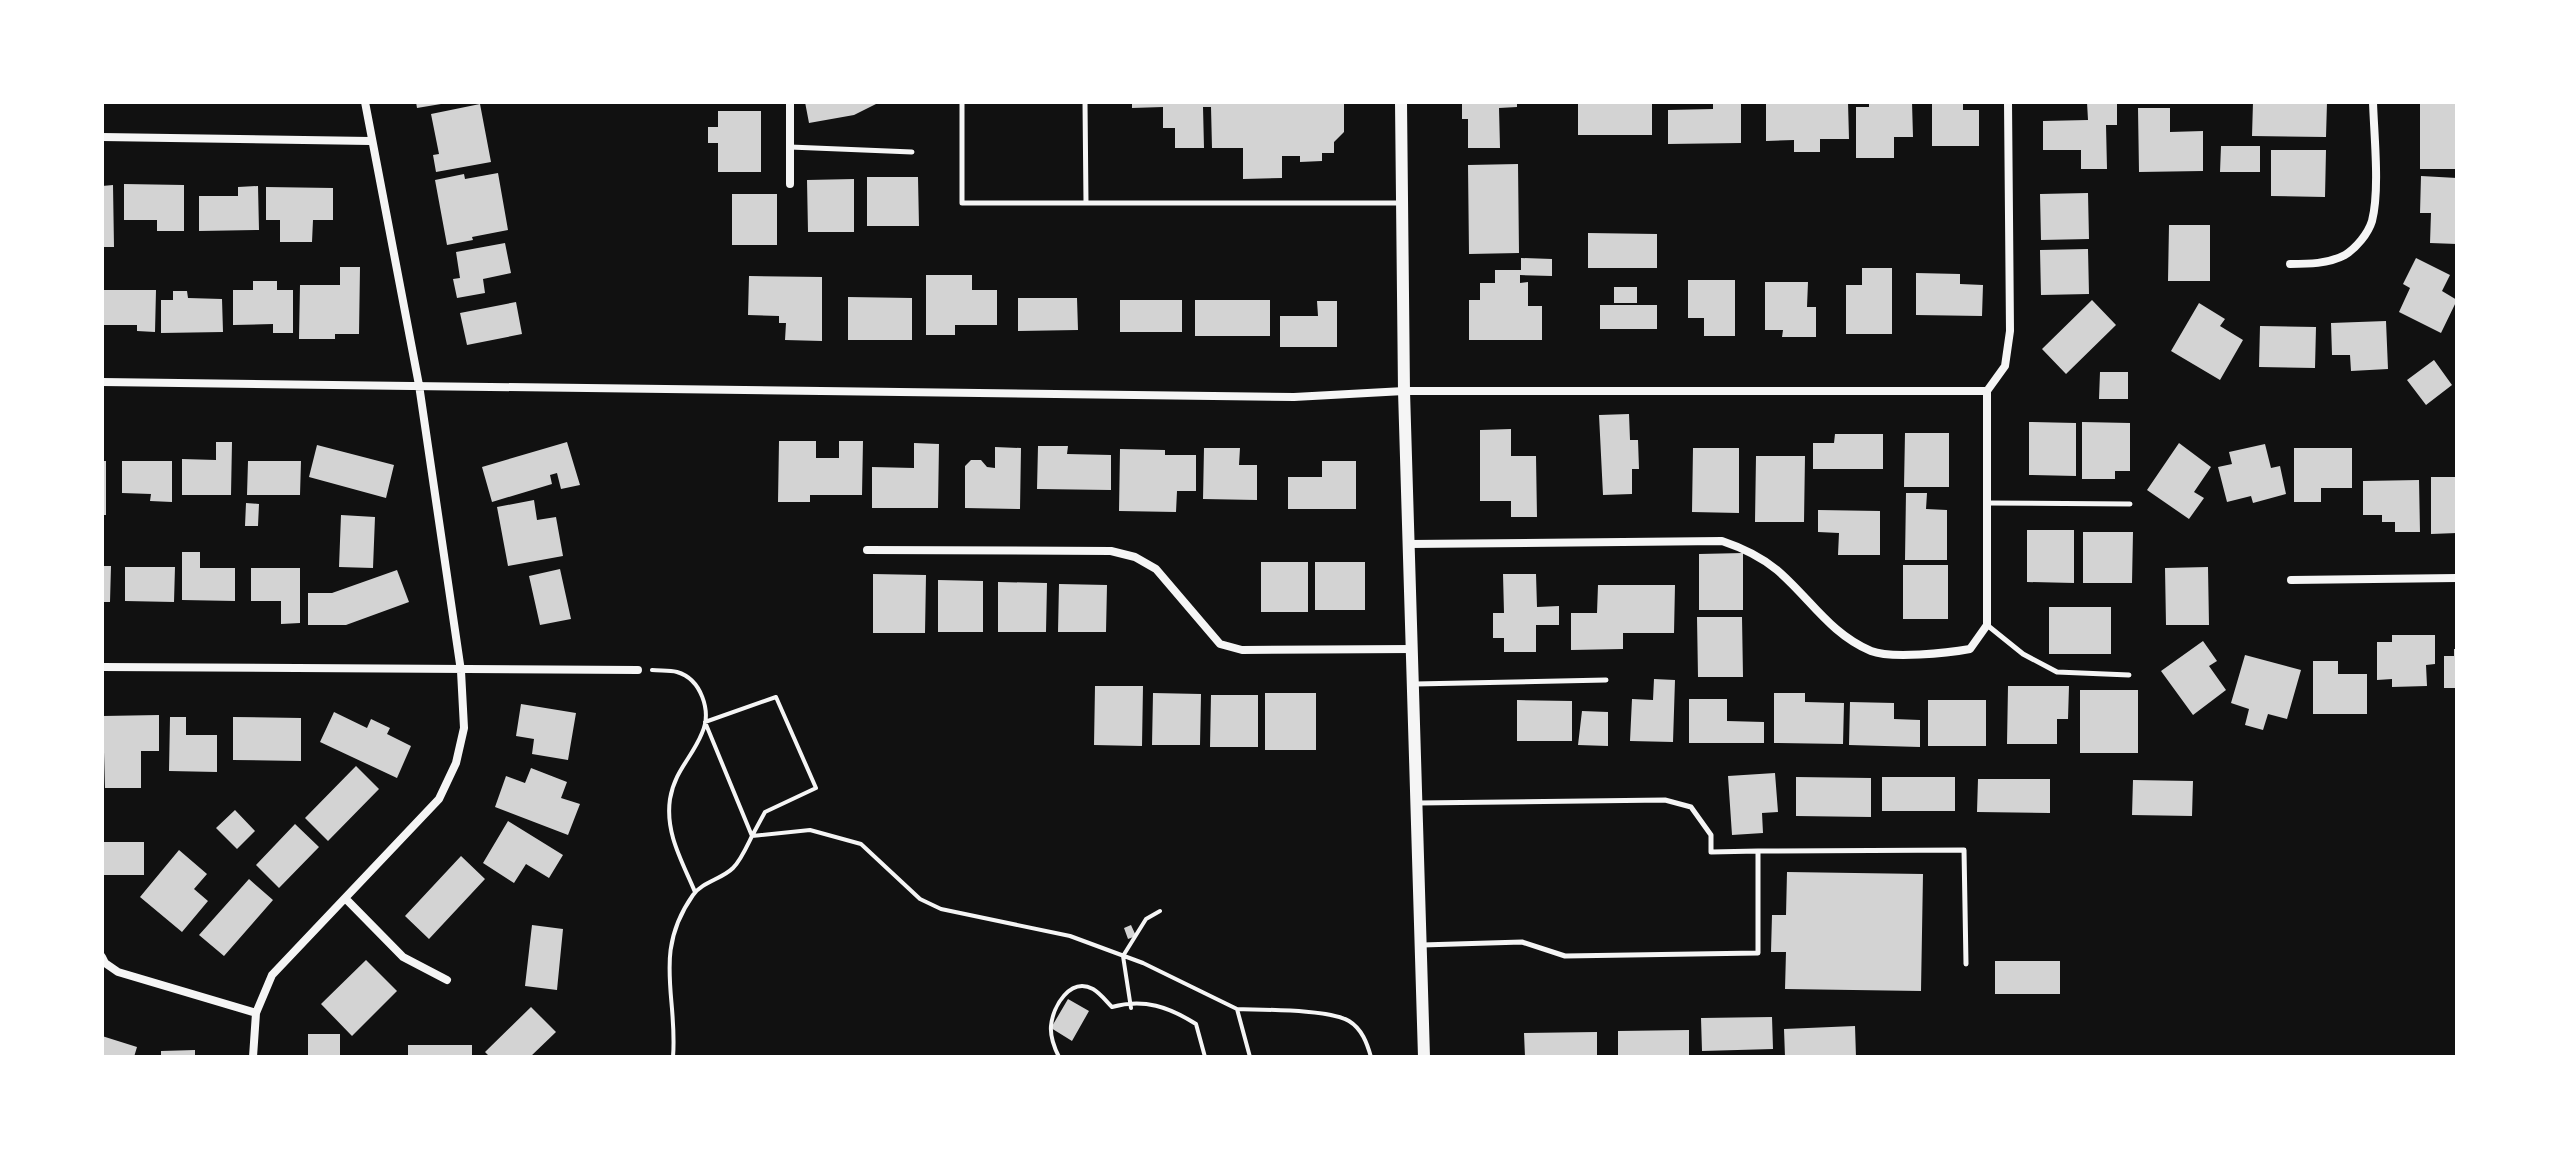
<svg xmlns="http://www.w3.org/2000/svg" width="2559" height="1159" font-family="Barlow,sans-serif">
<style>
.building{fill:#d3d3d3}
.lines{fill:none;stroke-linecap:round;stroke-linejoin:round}
.path{stroke:#f5f5f5;stroke-width:4}
.service{stroke:#f5f5f5;stroke-width:5}
.minor{stroke:#f5f5f5;stroke-width:8}
.tertiary{stroke:#f5f5f5;stroke-width:12}
</style>
<rect width="100%" height="100%" fill="#111"/>
<path class="building" d="M416 102H441V104L417 108Z
M805 102H880L854 115 809 123Z
M1132 102H1344V132L1334 142V153H1322V161L1300 162V156H1282V178L1243 179V148H1212L1211 107H1203L1204 148H1175V128H1163V107L1132 108Z
M1462 102H1517V107L1499 108 1500 148H1468V119H1462Z
M1578 102H1652V135H1578Z
M1713 102H1741V143L1668 144V110L1713 109Z
M1766 102H1848L1849 139H1820V152H1794V140L1766 141Z
M1869 102H1912L1913 137H1894V158H1856V107H1869Z
M1932 102H1963V110H1979V146H1932Z
M2087 102H2117V125H2106L2107 169H2081V150H2043V121L2088 120Z
M2253 102H2327L2326 137 2252 136Z
M2420 102H2457V169H2420Z
M480 104 491 162 436 172 433 155 439 154 431 114Z
M2138 108H2170V132L2203 131V171L2139 172Z
M718 111H761V172H718V143H708V127H718Z
M2221 146H2260V172H2220Z
M2271 150H2326L2325 197 2271 196Z
M1518 164 1519 253 1469 254 1468 165Z
M498 173 508 230 472 237 473 240 447 245 435 180 464 174 465 179Z
M2421 176 2457 178V244L2430 243 2431 213H2420Z
M867 177H918L919 226H867Z
M854 179V232H808L807 180Z
M124 184 184 185V231H157V220H124Z
M113 185 114 247H102V186Z
M258 186 259 230 199 231V196H238V187Z
M266 187 333 188V220H313L312 242H280V220H266Z
M2088 193 2089 239 2041 240 2040 194Z
M732 194H777V245H732Z
M2169 225H2210V281H2168Z
M1588 233 1657 234V268H1588Z
M505 243 511 273 483 279 485 293 457 298 453 279 460 278 456 252Z
M2088 249 2089 294 2041 295 2040 250Z
M1521 258 1552 259V276L1520 275V283L1528 282V306H1542V340H1469V300H1480V283H1495V270H1521Z
M2416 258 2450 275 2442 291 2457 300 2441 333 2399 312 2410 288 2403 284Z
M340 267H360L359 334H335V339H299L300 285H340Z
M1862 268H1892V334H1846V285H1862Z
M1916 273 1960 274V284L1983 285 1982 316 1916 315Z
M926 275H972V290H997V325H955V335H926Z
M749 276 822 277V341L785 340 786 323H779V316L748 315Z
M1688 280H1735V336H1704V318H1688Z
M253 281H277V290H293V333H273V324L233 325V290H253Z
M1765 282H1808L1807 307H1816V337H1782L1783 330H1765Z
M1614 287H1637V303H1614Z
M102 290H156L155 332 137 331V325H102Z
M173 291H187L188 298 222 299 223 332 161 333V300H173Z
M848 297 912 298V340H848Z
M1018 298H1077L1078 330 1018 331Z
M1120 300H1182V332H1120Z
M1195 300H1270V336H1195Z
M2092 300 2116 325 2066 374 2042 349Z
M1317 301H1337V347H1280V316H1318Z
M516 302 522 334 467 345 460 313Z
M2199 303 2225 319 2220 326 2243 340 2220 380 2171 351Z
M1600 305H1657V329H1600Z
M2386 321 2388 369 2351 371 2350 355H2332L2331 323Z
M2260 326 2316 327 2315 368 2259 367Z
M2434 360 2452 385 2426 405 2407 380Z
M2100 372H2128V399H2099Z
M1629 414 1630 440H1638L1639 469H1632V494L1603 495 1599 415Z
M2029 422 2076 423V476L2029 475Z
M2082 422 2130 423V471H2115V479H2082Z
M1511 429V456H1536L1537 517H1511V501H1480V430Z
M1905 433H1949V487H1904Z
M1835 434H1883V469H1813V443H1834Z
M779 441H816V458H839V441H863L862 495H810V502H778Z
M216 442H232L231 495H182V459L216 460Z
M567 442 580 485 561 489 557 473 550 475 552 484 492 502 482 467Z
M914 443 939 444 938 508H872V467L914 468Z
M2179 443 2211 467 2194 492 2204 498 2189 519 2147 490Z
M2265 444 2271 468 2280 466 2286 494 2253 503 2251 496 2227 502 2218 467 2232 464 2229 452Z
M317 445 394 465 386 498 309 477Z
M1038 446H1068L1067 454 1111 455V490L1037 489Z
M995 447 1021 448 1020 509 965 508V466L971 460H981L987 467 995 468Z
M1204 448H1240L1239 465H1257V500L1203 499Z
M1693 448H1739V513L1692 512Z
M2294 448H2352V488H2321V502H2294Z
M1120 449 1165 450V455H1196V491H1177L1176 512 1119 511Z
M1756 456H1805L1804 522H1755Z
M102 461H106V515H102Z
M122 461H172V502L150 501 151 494 122 493Z
M248 461H301L300 495H247Z
M1322 461H1356V509H1288V477H1322Z
M2431 477H2457V533L2431 534Z
M2419 480 2420 532H2395V522H2382V515H2363V481Z
M1906 493H1927L1926 509 1947 510V560H1905Z
M534 500 537 520 556 517 563 556 508 566 497 507Z
M246 503 259 504 258 526H245Z
M1818 510 1880 511V555H1838L1839 533 1818 532Z
M341 515 375 517 373 568 339 567Z
M2027 530H2074V583L2027 582Z
M2083 532H2133L2132 583H2083Z
M182 552H200V568H235V601L182 600Z
M1743 553V610H1699V554Z
M1261 562H1308V612H1261Z
M1315 562H1365V610H1315Z
M1903 565H1948V619H1903Z
M102 566H111L110 602H102Z
M125 567H175L174 602 125 601Z
M2208 567 2209 625H2166L2165 568Z
M251 568H300V623L281 624V601H251Z
M560 569 571 619 540 625 529 576Z
M397 570 409 602 346 625H308V593H332Z
M873 574 926 575 925 633H873Z
M1503 574H1536L1537 607 1559 606V625H1536V652H1504V638H1493V613H1504Z
M938 580 983 581V632H938Z
M998 582 1047 583 1046 632H998Z
M1059 584 1107 585 1106 632H1058Z
M1598 585H1675L1674 633H1623V649L1571 650V613H1597Z
M2049 607H2111V654H2049Z
M1697 617H1742L1743 677H1698Z
M2392 635H2435V664L2426 665 2427 686 2392 687V679L2377 680V642H2392Z
M2203 641 2217 661 2209 666 2226 690 2193 715 2161 671Z
M2454 649H2457V688H2444V656H2454Z
M2245 655 2301 670 2287 719 2268 714 2263 730 2245 725 2249 709 2231 703Z
M2313 661H2338V674H2367V714H2313Z
M1654 679 1675 680 1673 742 1630 741 1632 699 1653 700Z
M1095 686H1143L1142 746 1094 745Z
M2008 686H2069L2068 719H2057V744H2007Z
M2080 690H2138V753H2080Z
M1153 693 1201 694 1200 745H1152Z
M1265 693H1316V750H1265Z
M1774 693H1805V702L1844 703 1843 744 1774 743Z
M1211 695H1258V747H1210Z
M1689 699H1727V721L1764 722V743H1689Z
M1517 700 1572 701V741H1517Z
M1928 700H1986V746H1928Z
M1850 702 1894 703V719L1920 720V747L1849 745Z
M521 704 576 713 568 760 532 754 534 739 516 736Z
M1582 711 1608 712V746L1578 745Z
M334 712 367 728 371 719 390 728 387 734 411 746 397 778 320 742Z
M159 715V751H141V788H105L103 716Z
M170 717H186V735H217V772L169 771Z
M233 717 301 718V761L233 760Z
M356 766 379 789 328 841 305 818Z
M531 768 567 782 561 798 580 804 568 835 495 807 506 776 525 783Z
M1775 773 1778 812 1762 813 1763 833 1732 835 1728 776Z
M1796 777 1871 778V817L1796 816Z
M1882 777H1955V811H1882Z
M1978 779H2050V813L1977 812Z
M2133 780 2193 781 2192 816 2132 815Z
M235 810 255 831 237 849 216 828Z
M508 821 563 855 549 878 526 864 514 883 483 863Z
M295 824 319 847 279 888 256 865Z
M102 842H144V875H102Z
M179 850 207 874 194 889 208 901 182 932 140 897Z
M461 856 485 879 429 939 405 916Z
M1787 872 1923 874 1921 991 1785 989 1786 952H1771L1772 915H1786Z
M249 879 273 900 224 956 199 935Z
M532 925 563 929 557 990 525 986Z
M1131 925 1136 936 1128 939 1124 928Z
M366 960 397 991 352 1036 321 1004Z
M1995 961H2060V994H1995Z
M1068 999 1089 1011 1072 1041 1051 1028Z
M531 1007 556 1032 530 1057H490L485 1052Z
M1772 1017 1773 1049 1702 1051 1701 1018Z
M1855 1026 1856 1057H1785L1784 1029Z
M1689 1030V1057H1618V1031Z
M1597 1032V1057H1525L1524 1033Z
M308 1034H340V1057H308Z
M102 1036 137 1047 134 1057H102Z
M408 1045H472V1057H408Z
M195 1050V1057H161V1051Z"/>
<g class="lines">
<path class="path" d="M652 670C660 671 669 670 677 672 701 679 712 711 702 733 692 758 675 770 670 799 665 833 682 861 695 892
M1131 1008 1123 956 1146 919 1160 911
M673 1057C678 996 652 953 693 895 702 882 722 879 733 868 741 860 747 846 752 836L705 722 776 697 816 788 765 812 752 836 810 830 861 844 920 899 941 909 1070 936 1143 963 1237 1009
M1059 1057C1054 1047 1050 1037 1051 1026 1053 1006 1070 977 1093 989 1100 993 1106 1001 1112 1007 1144 998 1169 1007 1196 1024L1205 1057
M1250 1057 1237 1009C1262 1010 1329 1009 1349 1021 1362 1029 1367 1043 1371 1057"/>
<path class="service" d="M962 102V203H1401
M1085 102 1086 203
M790 147 912 152
M1987 503 2130 504
M1987 625 2023 654 2057 672 2129 675
M1415 684 1606 680
M1418 803 1665 800 1691 807 1711 835V852L1758 851V953L1565 956 1522 942 1422 945
M1758 851 1964 850 1966 964"/>
<path class="minor" d="M790 102V184
M102 137 370 141
M2290 264C2308 264 2328 264 2345 255 2356 248 2368 234 2372 221 2380 190 2374 135 2373 102
M102 382 1294 397 1404 391H1987
M1987 391 2005 366 2010 331 2008 102
M1409 544 1722 541C1743 548 1760 556 1777 570 1809 597 1830 634 1871 651 1891 659 1948 653 1970 649L1987 625V391
M867 550 1111 551 1135 557 1156 569 1220 644 1242 650 1413 649
M2291 580 2457 578
M102 667 638 670
M345 898 403 957 447 980
M102 957 105 963 118 972 256 1013
M253 1057 256 1013 272 975 439 799 456 763 464 728 461 671 419 385 365 102"/>
<path class="tertiary" d="M1401 102 1404 391 1424 1057"/>
</g>
<rect width="2559" height="1159" fill="none" stroke="#ffffff" stroke-width="208"/>
</svg>
